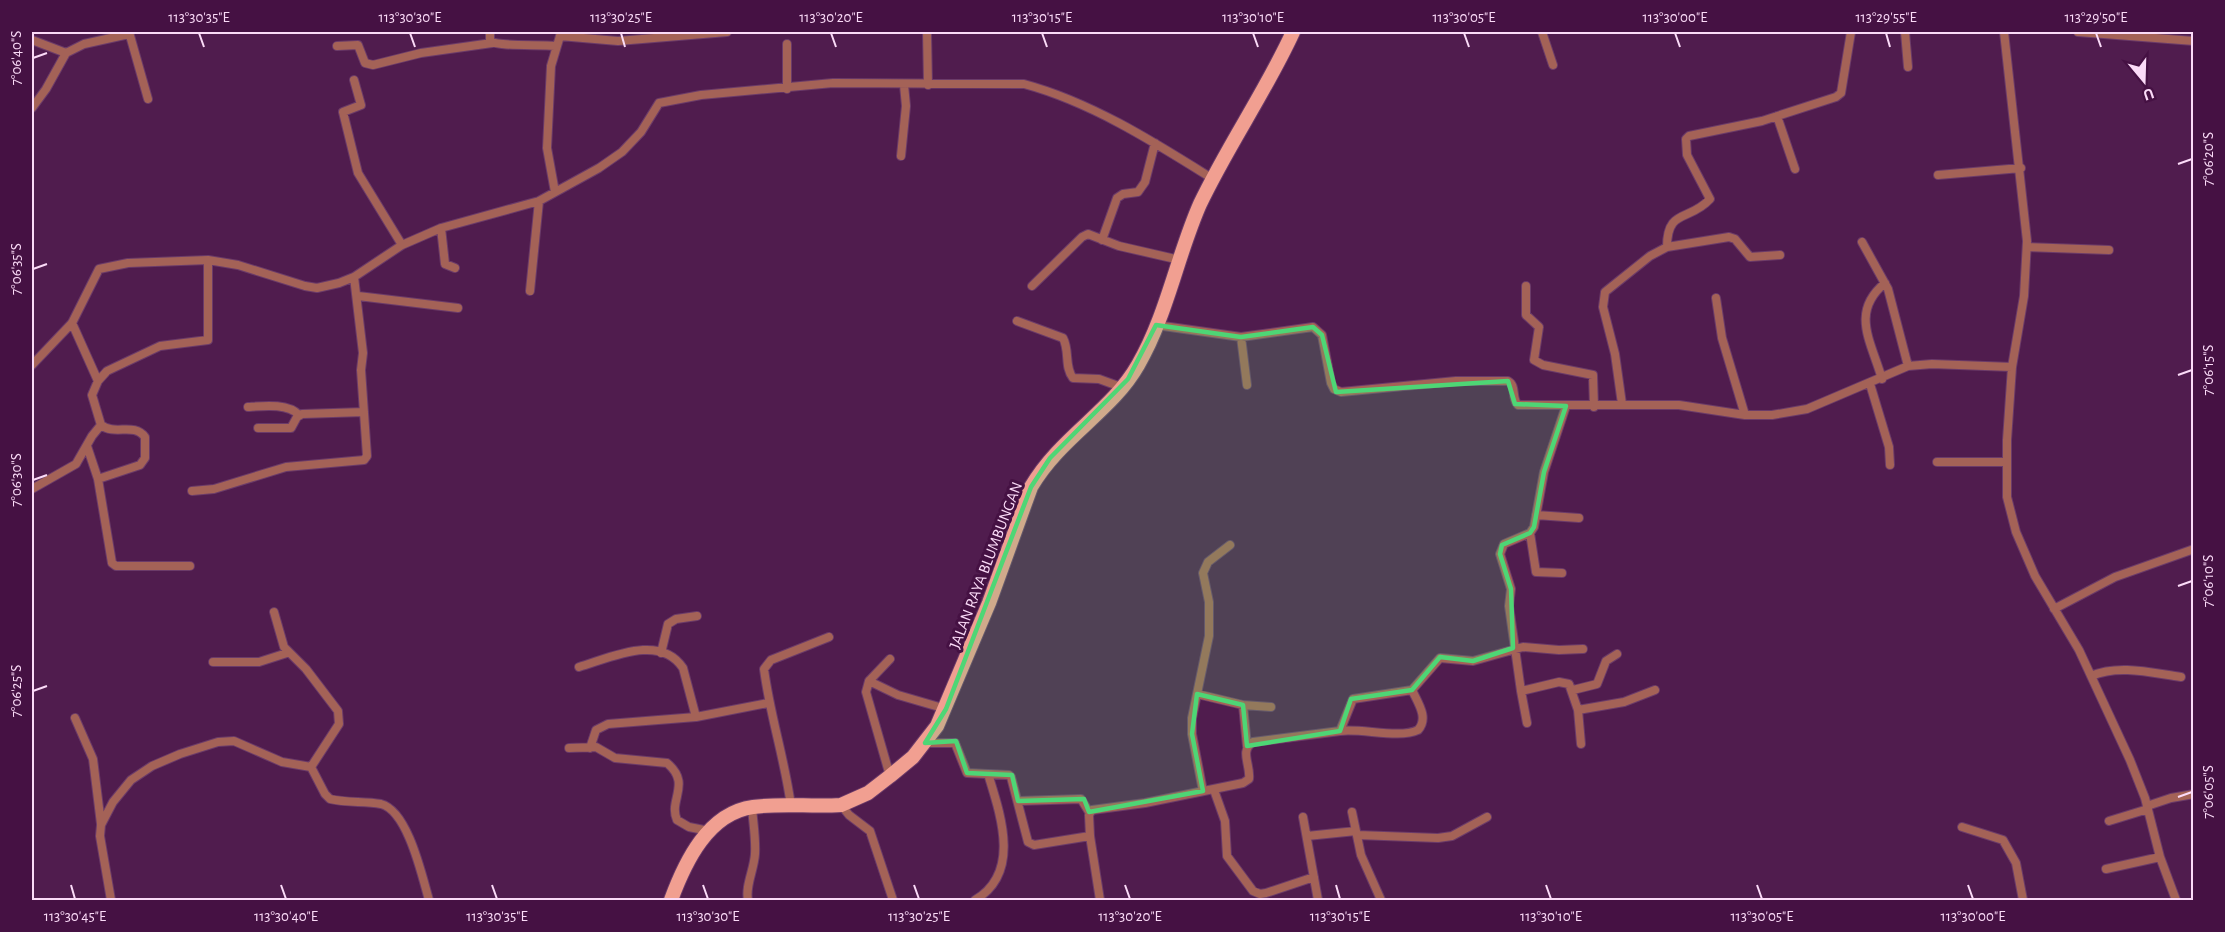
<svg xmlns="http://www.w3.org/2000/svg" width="2225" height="932" font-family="'Alegreya Sans',sans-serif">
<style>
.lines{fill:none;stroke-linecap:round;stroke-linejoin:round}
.street-casing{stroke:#6b3b69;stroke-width:10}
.primary-casing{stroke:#6b3b69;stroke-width:16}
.street{stroke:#a46257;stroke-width:8}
.primary{stroke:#f19f91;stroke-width:14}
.marked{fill:#4ed675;fill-opacity:0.2;stroke:#4ed675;stroke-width:4.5;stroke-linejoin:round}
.ticks{fill:none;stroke:#fbdbf8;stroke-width:2}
.labels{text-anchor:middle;stroke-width:6;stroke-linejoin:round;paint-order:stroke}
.street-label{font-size:16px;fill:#fbdbf8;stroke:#451143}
.neatline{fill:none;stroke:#fbdbf8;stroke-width:2}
.ticks-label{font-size:15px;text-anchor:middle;fill:#fbdbf8}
</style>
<rect width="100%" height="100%" fill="#501c4e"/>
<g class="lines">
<g class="street-casing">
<path id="street" d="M129 32 148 99
M490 32V41C498 47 541 44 555 46
M927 32 928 85
M1542 32 1553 65
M1905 32 1908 67
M2004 32 2027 241 2024 296 2012 367 2007 440V497L2016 532 2035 576 2079 650 2130 760 2145 798 2160 857 2176 900
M2078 32 2194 41
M32 40 66 53
M337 46 358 45 365 63 373 65 421 53 492 43
M354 80 361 105 343 112 358 173 402 245
M787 89V44
M32 108 46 89 66 53 84 44 129 34
M1777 116 1795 169
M901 156 906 106 904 85
M1938 175 2021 168
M555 192 547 148 551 66 560 36 618 41 727 32
M441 228 445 264 455 268
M1102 240 1117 198 1123 194 1138 192 1145 182 1155 143
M1862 242 1888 289 1908 366
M1667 247C1667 208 1689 222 1710 199L1687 155 1686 139 1689 136 1762 121 1836 97 1841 93 1851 32
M2027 247 2109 250
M1032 286 1082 237 1088 234 1119 246 1180 260
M1526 286V315L1539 327 1534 360 1543 365 1593 375 1594 407
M530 291 539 201
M358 296 458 308
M1716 298 1722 338 1745 415
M1017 321 1063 338C1070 351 1064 367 1073 378L1099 379 1121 387
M72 323 98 381
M1156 325 1241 337 1313 327 1322 335 1331 383 1334 389 1341 392 1456 381H1508C1517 386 1511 398 1518 405H1679L1745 415H1772L1807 409 1908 366 1932 364 2012 367
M1241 337 1247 385
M32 365 72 323 99 269 128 263 208 260 238 265 305 286 317 288 339 283 354 277 402 245 441 228 539 201 599 168 622 152 641 132 659 103 701 95 833 83 1024 84C1091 102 1154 142 1213 179
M1882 379C1871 341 1850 312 1885 283
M1870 384 1889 447 1890 465
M1622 404 1615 354 1603 307 1605 292 1650 256 1667 247 1729 237 1735 239 1750 257 1780 255
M1566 406 1544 472 1534 527 1530 533 1504 544 1500 554 1511 589 1509 606 1521 691 1559 682 1569 684 1578 710 1581 744
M248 407C263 406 288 403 299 415
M258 428H291L297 417 302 414 364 412
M87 446 98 479 112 563 116 566H190
M1937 462H2006
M98 479 140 465 145 458V437C134 422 115 436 101 425L92 395 98 381 107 371 160 346 208 340V260
M32 489 76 464 92 436 101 425
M192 491 214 489 286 467 364 460 367 456 361 370 363 353 354 277
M1536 515 1579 518
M1530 533 1536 572 1562 573
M2054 609 2115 577 2194 549
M274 612 284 647 306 669 338 711 339 724 311 767
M661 653 668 624 676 619 697 616
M890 659 869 681 866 692 890 776
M213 662H259L287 653
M579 667C610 658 660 633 683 668L696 717
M2091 676C2119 664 2152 673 2181 677
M869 681 898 695 946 709
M1573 690 1597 684 1606 661 1617 654
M1521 691 1527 723
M1197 694 1243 705 1271 707
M1243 705 1247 746
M1578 710 1624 702 1655 690
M75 718 93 759 101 824
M1340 731C1362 728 1399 739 1418 730 1429 718 1418 703 1412 690L1440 658 1473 661 1523 647 1559 650 1583 649
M925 743H955L967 773 1009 775 1011 777 1028 842 1034 845 1090 836 1100 900
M569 748 596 747 615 758 667 763C692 784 668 800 677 820L689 827 709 831
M590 748 596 730 608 724 696 717 768 703
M1214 790 1225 821 1227 856 1253 891 1260 894 1266 893 1314 877
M1203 791 1192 734V718L1209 636V602L1203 573 1208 562 1230 545
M1018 801 1081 799 1089 812
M841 805 849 815 870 831 893 900
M791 806C785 760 770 716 764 669L771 660 829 637
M2147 806 2171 798 2194 794
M1352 812 1361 855 1381 900
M1303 817 1318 900
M2109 821 2148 809
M1962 827 2003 840 2016 863 2023 900
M1357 835 1438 838 1452 836 1487 817
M1090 836 1089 815 1092 810 1145 803 1243 783 1249 779C1251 765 1239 751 1253 742L1340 731 1353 699 1412 690
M1307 836 1356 831
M2106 869 2160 857
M111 900 100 836 101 825 113 802 131 780 152 766 180 754 218 742 234 741 282 762 311 767 325 794 330 799C347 803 364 801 381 804 408 811 422 876 429 900
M748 900C745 886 754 870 755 854 756 839 753 822 752 807
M975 900C1021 873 1001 816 988 774"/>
</g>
<g class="primary-casing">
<path id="primary" d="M671 900C685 862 708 813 753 807 781 803 812 807 841 805L868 793 890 776 913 757 937 726 989 603 1031 487C1060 437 1112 411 1138 365 1167 315 1177 256 1200 204 1228 145 1266 91 1293 32"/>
</g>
<use href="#street" class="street"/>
<use href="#primary" class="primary"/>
</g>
<path class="marked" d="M1156 325 1241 337 1313 327 1322 335 1336 392 1508 381 1515 404 1566 406 1544 472 1534 527 1530 533 1502 545 1500 554 1511 589 1513 648 1473 661 1440 657 1412 690 1351 699 1340 731 1247 746 1243 705 1197 694 1192 734 1203 791 1089 812 1084 799 1018 801 1012 775 967 773 956 741 925 743 946 709 1031 487 1050 458 1128 379Z"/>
<path class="ticks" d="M199 33 204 47M410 33 415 47M621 33 625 47M831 33 836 47M1042 33 1047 47M1253 33 1258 47M1464 33 1469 47M1675 33 1680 47M1886 33 1890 47M2096 33 2101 47M33 58 47 53M2178 164 2192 159M33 269 47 264M2178 375 2192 370M33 480 47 475M2178 586 2192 581M33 691 47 686M2178 797 2192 792M71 885 75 899M281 885 286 899M492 885 497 899M703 885 708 899M914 885 919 899M1125 885 1130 899M1336 885 1340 899M1546 885 1551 899M1757 885 1762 899M1968 885 1973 899"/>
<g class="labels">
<g class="street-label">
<text transform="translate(985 565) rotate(-69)" y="6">JALAN RAYA BLUMBUNGAN</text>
</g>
</g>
<rect width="2225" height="932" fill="none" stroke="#451143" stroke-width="66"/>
<g transform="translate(2144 81) rotate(161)" stroke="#451143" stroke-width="4.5" paint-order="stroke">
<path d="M0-4.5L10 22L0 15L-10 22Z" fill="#fbdbf8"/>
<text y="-9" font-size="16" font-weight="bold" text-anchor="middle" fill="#fbdbf8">U</text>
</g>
<rect x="33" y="33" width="2159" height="866" class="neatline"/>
<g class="ticks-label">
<text x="199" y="22">113°30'35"E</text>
<text x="410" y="22">113°30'30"E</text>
<text x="621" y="22">113°30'25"E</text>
<text x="831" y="22">113°30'20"E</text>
<text x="1042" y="22">113°30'15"E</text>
<text x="1253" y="22">113°30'10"E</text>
<text x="1464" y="22">113°30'05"E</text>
<text x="1675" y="22">113°30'00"E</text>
<text x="1886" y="22">113°29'55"E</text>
<text x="2096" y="22">113°29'50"E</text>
<text transform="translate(16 58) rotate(-90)" y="5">7°06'40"S</text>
<text transform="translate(2208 159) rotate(-90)" y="5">7°06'20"S</text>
<text transform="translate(16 269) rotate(-90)" y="5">7°06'35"S</text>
<text transform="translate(2208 370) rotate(-90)" y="5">7°06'15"S</text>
<text transform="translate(16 480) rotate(-90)" y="5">7°06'30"S</text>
<text transform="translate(2208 581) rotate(-90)" y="5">7°06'10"S</text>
<text transform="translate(16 691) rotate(-90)" y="5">7°06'25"S</text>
<text transform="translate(2208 792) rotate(-90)" y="5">7°06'05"S</text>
<text x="75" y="921">113°30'45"E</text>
<text x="286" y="921">113°30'40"E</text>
<text x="497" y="921">113°30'35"E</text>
<text x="708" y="921">113°30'30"E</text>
<text x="919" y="921">113°30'25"E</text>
<text x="1130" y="921">113°30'20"E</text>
<text x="1340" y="921">113°30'15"E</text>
<text x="1551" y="921">113°30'10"E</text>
<text x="1762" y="921">113°30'05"E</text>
<text x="1973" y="921">113°30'00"E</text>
</g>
</svg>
